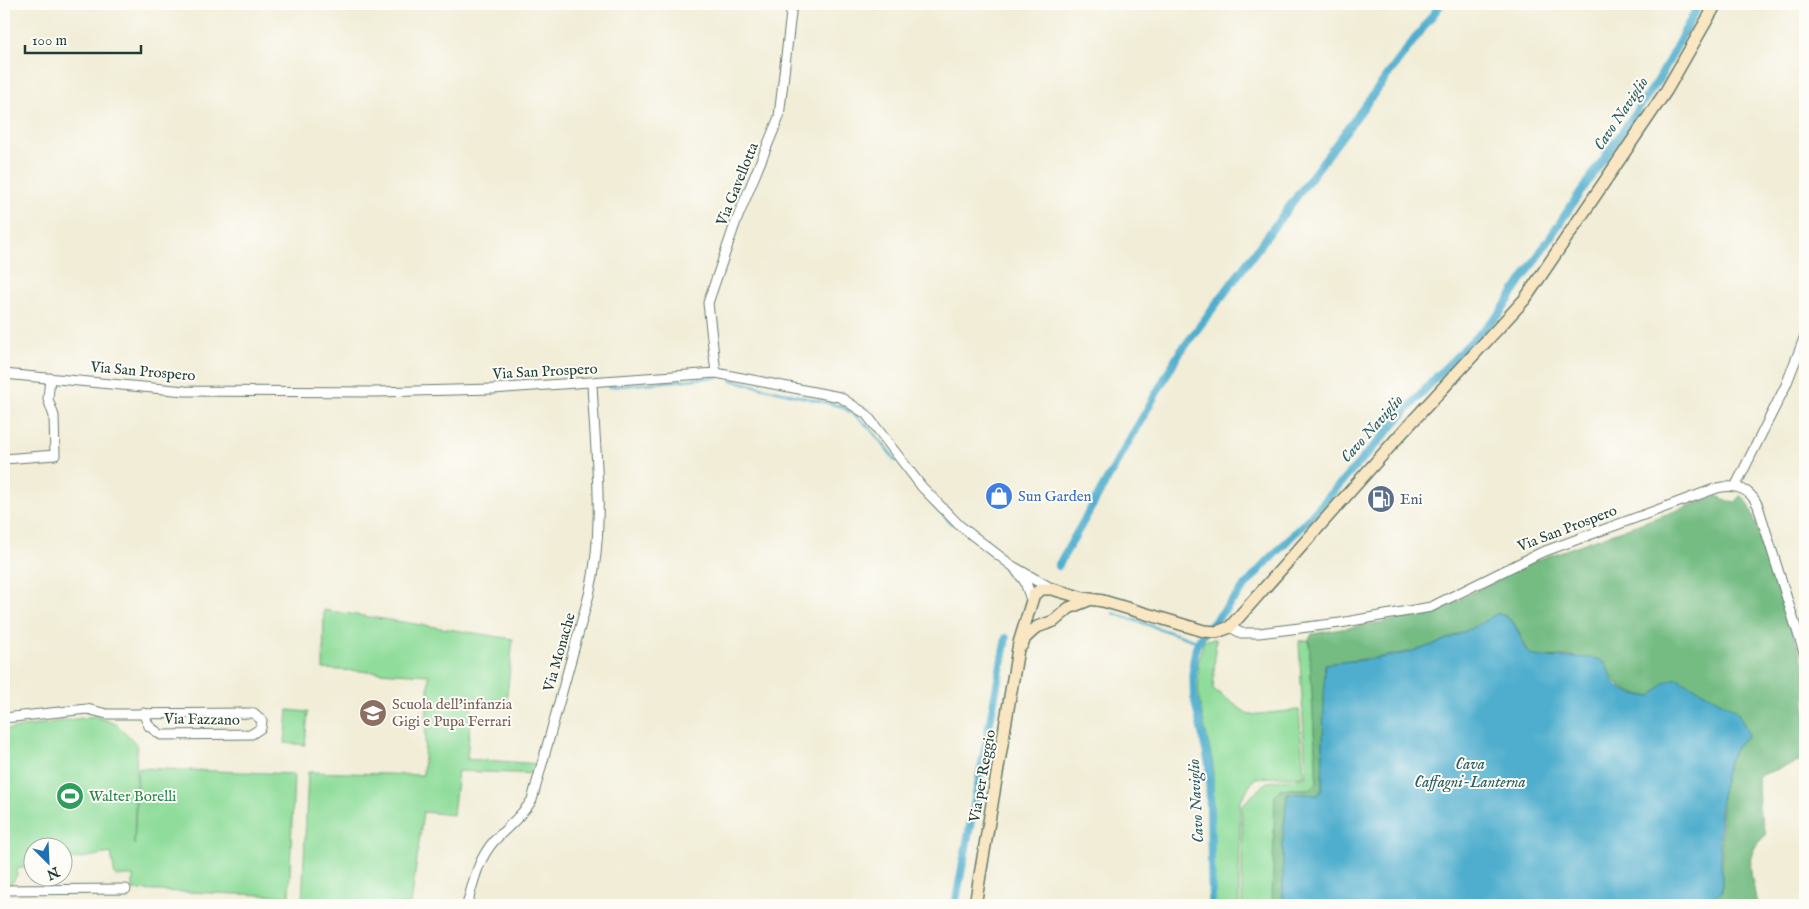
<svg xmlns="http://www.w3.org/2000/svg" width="1809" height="909" font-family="'IM FELL English',serif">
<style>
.green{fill:#90dd9b;stroke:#588d68}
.forest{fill:#74bc83;stroke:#4a7c5c}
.water{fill:#4faece;stroke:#377681}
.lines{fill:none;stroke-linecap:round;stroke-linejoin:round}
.stream{stroke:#4faece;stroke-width:2.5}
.canal{stroke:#4faece;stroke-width:8}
.minor-casing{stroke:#687b6d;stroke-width:11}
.tertiary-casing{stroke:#687b6d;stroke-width:12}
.secondary-casing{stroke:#687b6d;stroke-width:14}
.minor{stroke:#fff;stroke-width:9}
.tertiary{stroke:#fff;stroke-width:10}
.secondary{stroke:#f9e7c3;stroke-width:11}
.labels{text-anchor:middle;stroke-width:4;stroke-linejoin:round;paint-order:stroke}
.street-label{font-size:15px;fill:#1f3d34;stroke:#fdfcf7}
.shop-label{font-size:15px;fill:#366cbe;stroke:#fdfcf7;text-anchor:start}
.service-label{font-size:15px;fill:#4e5e75;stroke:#fdfcf7;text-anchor:start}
.education-label{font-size:15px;fill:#785e54;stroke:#fdfcf7;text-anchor:start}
.leisure-label{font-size:15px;fill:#27864d;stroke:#fdfcf7;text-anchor:start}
.water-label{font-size:16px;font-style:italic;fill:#2d5f62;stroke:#fdfcf7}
</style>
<rect width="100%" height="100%" fill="#fdfcf7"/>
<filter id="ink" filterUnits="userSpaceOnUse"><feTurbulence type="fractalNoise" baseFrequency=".02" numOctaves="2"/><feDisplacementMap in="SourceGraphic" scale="10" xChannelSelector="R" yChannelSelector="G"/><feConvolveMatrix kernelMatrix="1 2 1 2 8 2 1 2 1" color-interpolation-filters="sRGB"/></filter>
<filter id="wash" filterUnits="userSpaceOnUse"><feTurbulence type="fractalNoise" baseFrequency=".0096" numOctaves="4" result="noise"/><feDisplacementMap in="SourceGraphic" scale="20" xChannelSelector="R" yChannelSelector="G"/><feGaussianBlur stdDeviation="1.12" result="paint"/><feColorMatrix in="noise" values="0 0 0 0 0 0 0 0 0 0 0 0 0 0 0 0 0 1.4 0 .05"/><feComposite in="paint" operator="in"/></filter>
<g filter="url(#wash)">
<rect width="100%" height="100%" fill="#f1edd7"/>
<path class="green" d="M324 610 513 639 506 704 472 700 467 759 541 764 539 774 458 771 453 815 423 812 411 905H302L308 772 423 775 429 675 323 669Z
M1216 639 1213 689 1249 715 1299 710 1304 776 1255 778 1240 801 1239 905H1214L1213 764 1199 700 1198 662 1204 640Z
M1309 640 1317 784 1309 789H1280L1275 795 1272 905H1242V805L1267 782 1306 777 1299 641Z
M288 710 308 712 305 745 285 743Z
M95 716 118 725 137 745 134 845 138 768 294 774 289 896 133 890V876H115L111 853 63 861 62 846H32V866L17 869V875L10 886H4V730Z"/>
<path class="forest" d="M1741 495 1749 504 1805 668V760L1758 776 1759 809 1766 835C1741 855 1753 877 1757 905H1699L1722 892V786L1730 759 1740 741 1665 682 1651 697C1624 692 1617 688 1605 663L1570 656 1535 657 1529 653 1514 623 1503 614H1496L1479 625 1423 649 1381 657 1325 664 1322 789 1318 795 1287 793 1283 836V905H1272L1275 795 1280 789H1309L1317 783 1309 640 1312 634 1418 616 1447 606 1526 564 1717 496 1733 503Z"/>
<path class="water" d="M1496 614C1518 615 1518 640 1529 653 1536 661 1583 655 1597 659 1608 662 1608 672 1613 680 1621 693 1637 695 1651 697L1665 682 1677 678 1736 710 1746 728 1748 736C1710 759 1722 853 1722 892L1699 905H1283V836L1288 793 1318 795 1322 789 1325 664C1357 660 1392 659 1423 648 1448 640 1474 628 1496 614Z"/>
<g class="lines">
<path class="stream" d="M731 380 840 406C866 419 879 439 896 461
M608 387 718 377
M922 493 952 524
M1113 613 1199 642"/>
<path class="canal" d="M1058 566 1178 355 1441 4
M955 905 1006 638
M1212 905 1209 764 1194 697 1193 664 1196 647 1201 637 1260 569 1314 513 1439 374 1500 313 1575 200 1659 79 1699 4"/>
</g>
</g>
<g filter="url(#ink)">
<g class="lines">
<g class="minor-casing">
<path id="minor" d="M716 373 708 303 735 224 779 117 792 4
M4 374 185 391 376 392 493 389 716 373 840 397 866 414 922 487 959 525 1015 568
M4 459 55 455 54 416 48 399 50 378
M1735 487 1786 385 1805 336
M1230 627 1241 633H1259L1340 623 1431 607 1540 553 1717 488C1736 484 1750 488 1758 506L1805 656
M4 718 87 709 107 714 254 713 262 721 261 728 252 734 161 735 149 726 143 713
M4 890 126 889
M467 905C473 883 478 859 494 841 507 827 522 816 532 800L589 595C606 526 595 454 592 383"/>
</g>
<g class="tertiary-casing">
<path id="tertiary" d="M1015 568 1052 589
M1017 571 1025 581 1031 598"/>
</g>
<g class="secondary-casing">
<path id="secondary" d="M1022 645 1025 638 1037 627 1054 621 1069 608 1089 600
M975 905 1019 643 1034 594 1042 589H1052L1083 598 1103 601 1204 631 1217 632 1230 627 1399 436 1525 299 1666 91 1716 4"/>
</g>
<use href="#minor" class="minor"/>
<use href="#tertiary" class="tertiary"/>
<use href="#secondary" class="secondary"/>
</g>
</g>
<defs>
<g id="shop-disc" transform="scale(1.4375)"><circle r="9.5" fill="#3f7fe0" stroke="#fdfcf7"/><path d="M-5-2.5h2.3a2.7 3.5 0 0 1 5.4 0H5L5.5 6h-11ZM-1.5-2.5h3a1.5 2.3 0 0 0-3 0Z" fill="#fff"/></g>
<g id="fuel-disc" transform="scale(1.4375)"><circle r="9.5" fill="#5c6f8a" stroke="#fdfcf7"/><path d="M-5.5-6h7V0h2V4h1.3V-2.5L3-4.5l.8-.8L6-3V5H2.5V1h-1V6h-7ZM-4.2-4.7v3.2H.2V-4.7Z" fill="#fff"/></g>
<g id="school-disc" transform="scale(1.4375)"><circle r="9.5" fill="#8d6e63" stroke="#fdfcf7"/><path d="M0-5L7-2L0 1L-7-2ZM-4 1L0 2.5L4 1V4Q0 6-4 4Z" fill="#fff"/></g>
<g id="stadium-disc" transform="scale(1.4375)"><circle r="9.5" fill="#2e9e5b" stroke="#fdfcf7"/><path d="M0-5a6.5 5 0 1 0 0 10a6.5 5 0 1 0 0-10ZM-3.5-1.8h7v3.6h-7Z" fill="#fff"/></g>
</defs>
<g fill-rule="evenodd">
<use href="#shop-disc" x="999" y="496"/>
<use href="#fuel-disc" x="1381" y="499"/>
<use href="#school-disc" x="373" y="713"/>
<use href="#stadium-disc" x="70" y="796"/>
</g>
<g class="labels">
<g class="street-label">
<text transform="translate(737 184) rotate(-68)" y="5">Via Gavellotta</text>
<text transform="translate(143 371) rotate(5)" y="5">Via San Prospero</text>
<text transform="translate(545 371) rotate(-3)" y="5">Via San Prospero</text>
<text transform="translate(1567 528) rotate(-21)" y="5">Via San Prospero</text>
<text transform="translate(559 652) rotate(-74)" y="5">Via Monache</text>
<text transform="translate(202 719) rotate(1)" y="5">Via Fazzano</text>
<text transform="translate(982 776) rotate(-80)" y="5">Via per Reggio</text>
</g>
<g class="shop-label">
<text x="1018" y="501">Sun Garden</text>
</g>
<g class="service-label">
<text x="1400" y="504">Eni</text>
</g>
<g class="education-label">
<text x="392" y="709">Scuola dell'infanzia<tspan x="392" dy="17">Gigi e Pupa Ferrari</tspan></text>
</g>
<g class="leisure-label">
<text x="89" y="801">Walter Borelli</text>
</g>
<g class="water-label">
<text transform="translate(1620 113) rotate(-56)" y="6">Cavo Naviglio</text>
<text transform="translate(1371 428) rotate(-48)" y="6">Cavo Naviglio</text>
<text x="1470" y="769">Cava<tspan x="1470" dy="18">Caffagni-Lanterna</tspan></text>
<text transform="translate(1195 801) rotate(-93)" y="6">Cavo Naviglio</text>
</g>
</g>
<rect width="1809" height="909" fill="none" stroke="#fdfcf7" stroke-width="20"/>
<g transform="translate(48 862) rotate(156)"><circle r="24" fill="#fdfcf7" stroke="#a4b0a9"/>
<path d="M0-4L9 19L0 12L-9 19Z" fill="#1f6fb2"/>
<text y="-8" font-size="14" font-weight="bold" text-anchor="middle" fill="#1f3d34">N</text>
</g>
<path d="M25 45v8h116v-8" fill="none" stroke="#1f3d34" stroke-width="2.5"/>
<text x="32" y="45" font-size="15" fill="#1f3d34" stroke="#fdfcf7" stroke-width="4" paint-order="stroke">100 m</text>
</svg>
